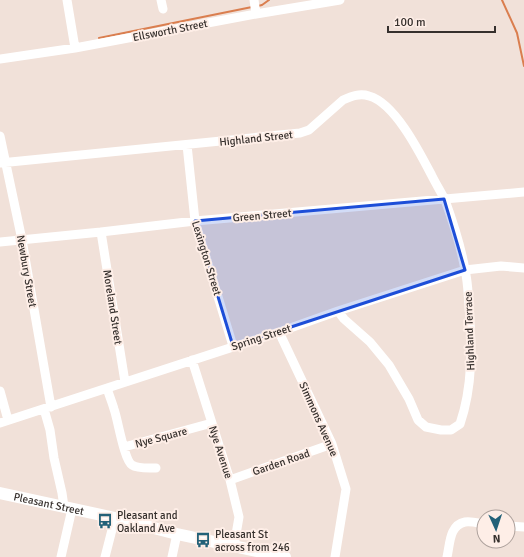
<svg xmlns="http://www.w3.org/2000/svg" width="524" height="557" font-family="Signika,sans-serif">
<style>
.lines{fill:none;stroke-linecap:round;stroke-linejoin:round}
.stream{stroke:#da7e4f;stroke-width:2}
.minor{stroke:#fff;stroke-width:9}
.secondary{stroke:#fff;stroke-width:12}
.marked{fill:#1d4ed8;fill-opacity:0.2;stroke:#1d4ed8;stroke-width:3;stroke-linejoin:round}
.labels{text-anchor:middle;stroke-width:4;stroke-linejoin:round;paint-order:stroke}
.street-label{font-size:11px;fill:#36302d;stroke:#feeee7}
.poi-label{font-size:11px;fill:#36302d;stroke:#feeee7;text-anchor:start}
</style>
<rect width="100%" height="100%" fill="#f1e1d9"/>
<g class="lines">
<path class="stream" d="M502 0 517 33 524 66
M258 6 262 5 269 0
M99 38 252 7"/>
<path class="minor" d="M67 0 75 48
M161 0 163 9
M254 0 256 14
M0 59 75 48 256 14 340 0
M0 136 22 240 51 407
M187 145 195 221 233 346
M0 163 300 133 309 130 343 100C352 96 360 93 369 96 395 103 420 153 432 176 436 184 441 192 445 200 453 222 461 247 465 270 468 282 468 294 469 306 472 346 473 386 460 424L451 430H441L426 427 418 420 409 399 389 365 370 342 344 319 338 311
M101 232 125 382
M0 242 101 232 195 221 524 192
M279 332 332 444 346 489 335 557
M192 360 212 423 230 480 239 517 234 546
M107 388C109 395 112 402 114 409 118 420 124 460 132 465 138 469 149 468 156 468
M0 391 8 420
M44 409 50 430 54 458 62 493 64 507
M0 423 279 332 338 311 465 270 501 266 524 268
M124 447 212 423
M230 480 332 444
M508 526 524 527
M61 557 72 509
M105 557 115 518
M172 557 177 534
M447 557C450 545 449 525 465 522 471 521 478 523 484 524"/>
<path class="secondary" id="s1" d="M0 493 115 518 177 534 285 557"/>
</g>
<path class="marked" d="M444 199 465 270 233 346 195 221Z"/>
<defs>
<g id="bus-bare" transform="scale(1.2)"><path d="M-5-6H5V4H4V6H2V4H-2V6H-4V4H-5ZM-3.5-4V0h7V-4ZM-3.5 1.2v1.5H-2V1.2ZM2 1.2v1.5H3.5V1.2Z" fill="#236178" stroke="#feeee7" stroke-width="2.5" paint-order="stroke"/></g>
</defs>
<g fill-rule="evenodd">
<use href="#bus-bare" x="105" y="521"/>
<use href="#bus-bare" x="203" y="540"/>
</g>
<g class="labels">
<g class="street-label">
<text transform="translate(170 30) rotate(-11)" y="4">Ellsworth Street</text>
<text transform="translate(256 138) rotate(-6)" y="4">Highland Street</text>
<text transform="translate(262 215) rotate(-5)" y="4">Green Street</text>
<text transform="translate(207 258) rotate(73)" y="4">Lexington Street</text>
<text transform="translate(27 271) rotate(80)" y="4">Newbury Street</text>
<text transform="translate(113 307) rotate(81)" y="4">Moreland Street</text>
<text transform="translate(469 331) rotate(-92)" y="4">Highland Terrace</text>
<text transform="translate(261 337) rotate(-18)" y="4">Spring Street</text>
<text transform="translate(319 419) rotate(66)" y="4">Simmons Avenue</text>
<text transform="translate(161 437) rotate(-15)" y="4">Nye Square</text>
<text transform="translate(221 452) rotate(72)" y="4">Nye Avenue</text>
<text transform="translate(281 462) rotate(-19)" y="4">Garden Road</text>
<text dy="4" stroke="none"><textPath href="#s1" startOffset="50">Pleasant Street</textPath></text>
</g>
<g class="poi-label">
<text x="117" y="519">Pleasant and<tspan x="117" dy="13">Oakland Ave</tspan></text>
<text x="215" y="538">Pleasant St<tspan x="215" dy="13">across from 246</tspan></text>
</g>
</g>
<g transform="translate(496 529) rotate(177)"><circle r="19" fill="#feeee7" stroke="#aea29d"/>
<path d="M0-3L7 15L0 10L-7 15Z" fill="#236178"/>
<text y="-6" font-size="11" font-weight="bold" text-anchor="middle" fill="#36302d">N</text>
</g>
<path d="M388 26v6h107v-6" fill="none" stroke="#36302d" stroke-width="2"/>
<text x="394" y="26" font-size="12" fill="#36302d" stroke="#feeee7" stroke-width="3" paint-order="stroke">100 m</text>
</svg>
